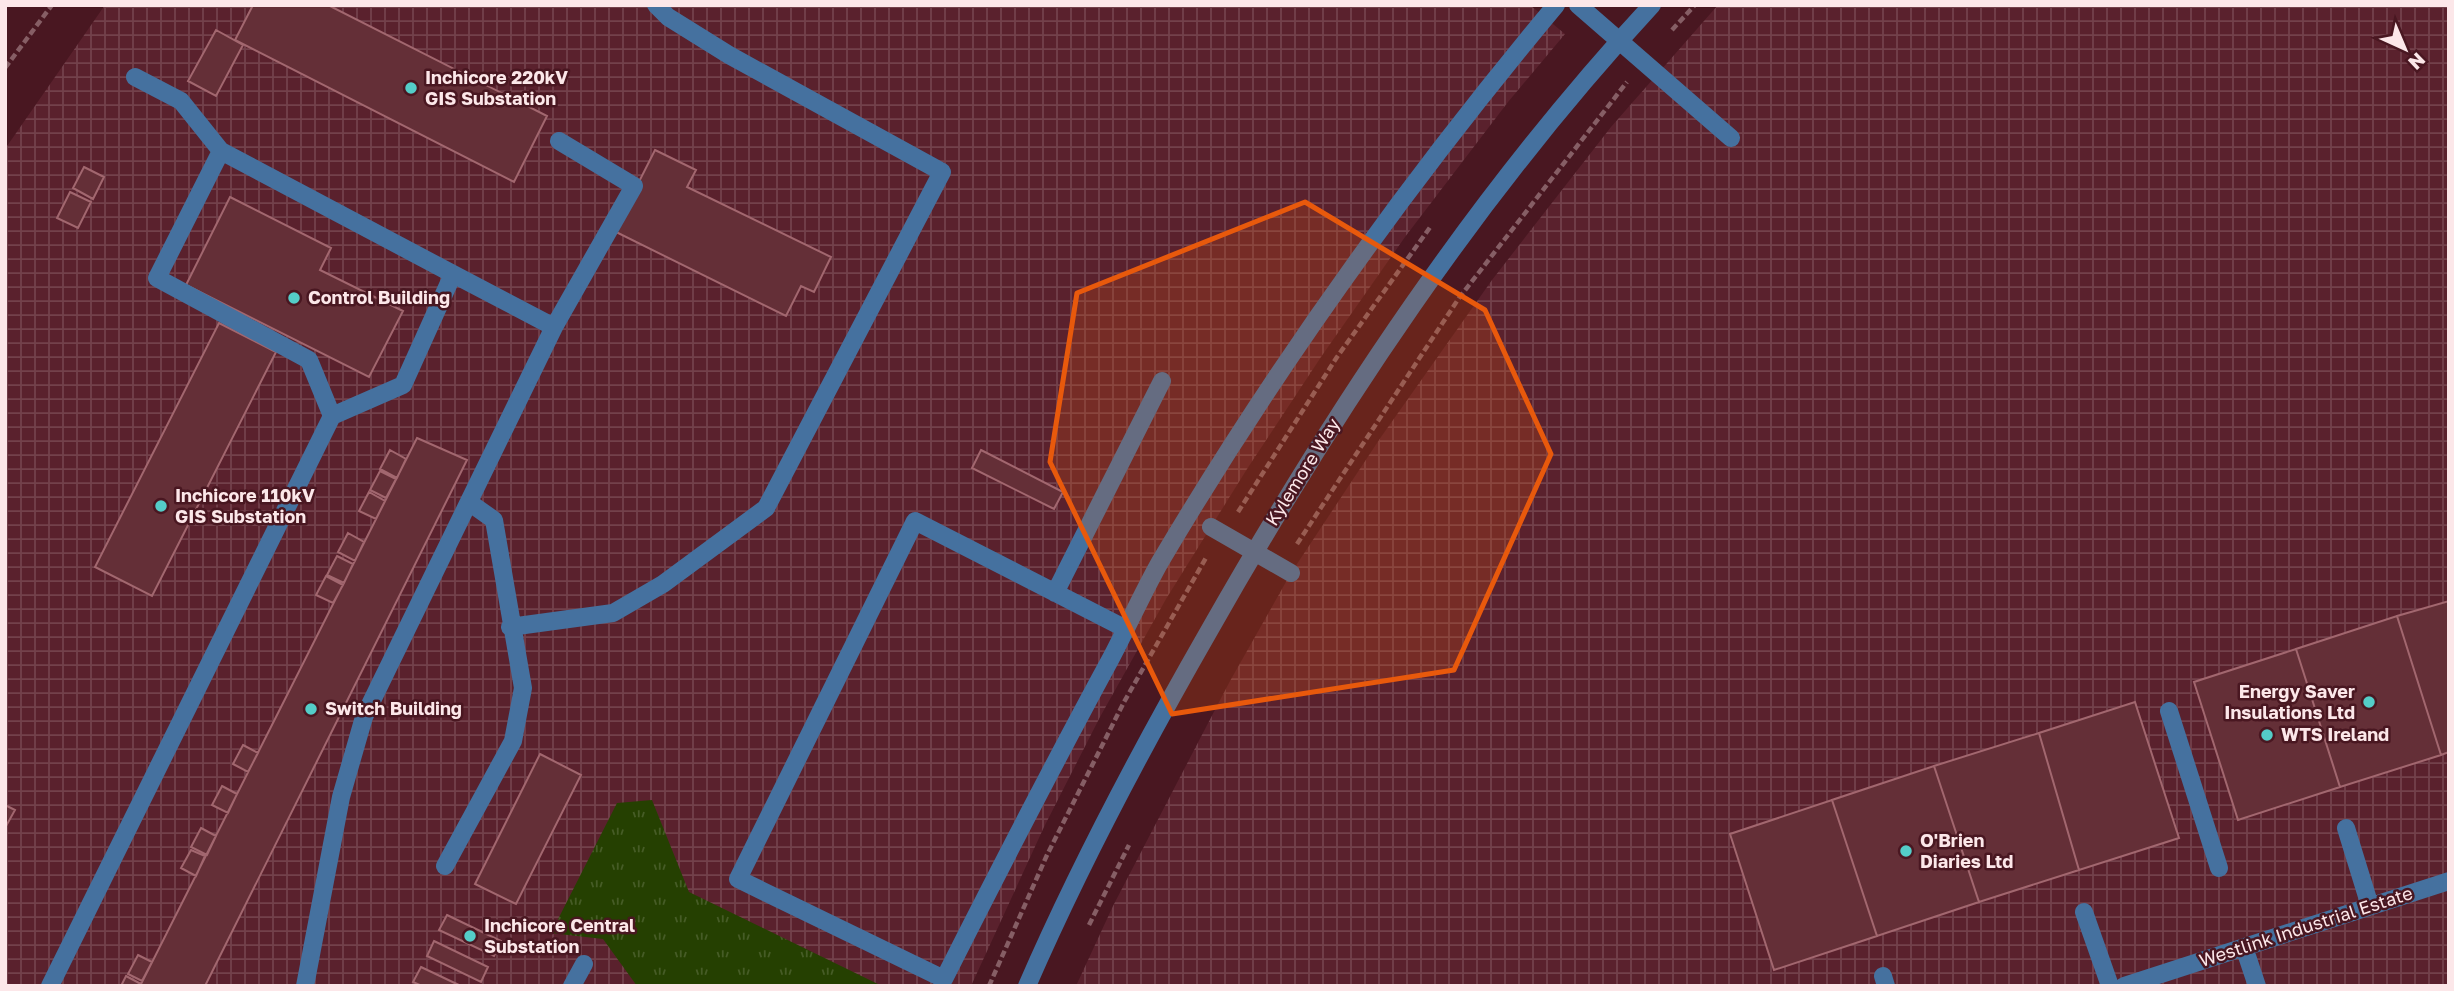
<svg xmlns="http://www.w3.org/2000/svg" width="2454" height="991" font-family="'Golos Text',sans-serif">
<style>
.industrial{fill:url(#industrial-grid)}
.grass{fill:url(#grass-tufts)}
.building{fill:#642f37;stroke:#a2676f;stroke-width:2}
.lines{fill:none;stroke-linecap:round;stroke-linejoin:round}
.path{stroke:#865e65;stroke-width:4.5;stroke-dasharray:7 3.5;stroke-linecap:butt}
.minor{stroke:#45719f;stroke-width:18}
.marked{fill:#e8590c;fill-opacity:0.2;stroke:#e8590c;stroke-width:5;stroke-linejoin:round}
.poi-dot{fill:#54cdc8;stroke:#491721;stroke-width:2.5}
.labels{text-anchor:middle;stroke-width:5;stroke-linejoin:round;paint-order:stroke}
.poi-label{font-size:18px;font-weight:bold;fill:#fce7e9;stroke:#491721;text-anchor:start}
.street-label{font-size:18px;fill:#fce7e9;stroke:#491721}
</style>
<defs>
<pattern id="industrial-grid" width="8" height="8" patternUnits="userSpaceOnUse" patternTransform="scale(1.75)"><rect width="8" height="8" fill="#5a212d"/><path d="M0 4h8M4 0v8" fill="none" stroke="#73414b"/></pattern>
<pattern id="grass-tufts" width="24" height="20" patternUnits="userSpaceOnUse" patternTransform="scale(1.75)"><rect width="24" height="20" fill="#254001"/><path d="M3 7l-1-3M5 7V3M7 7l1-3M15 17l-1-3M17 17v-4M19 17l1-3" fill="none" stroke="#465c26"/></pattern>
</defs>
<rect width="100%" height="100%" fill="#491721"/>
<path class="industrial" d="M105 5H1530L1565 34 1508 102 1405 237 1321 357 1247 469 1166 599 1100 717 1044 827 971 986H5V149Z
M1718 5H2449V986H1076L1113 906 1230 681 1291 573 1381 437 1492 280 1611 127Z"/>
<path class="grass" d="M652 800 689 892 882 986H637L603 939 551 933 617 803Z"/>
<path class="building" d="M253 5H328L547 116 514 182 235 40Z
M216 30 243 45 216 96 188 81Z
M655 150 696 170 687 187 831 257 814 292 801 286 786 316 614 231Z
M84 167 104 177 93 199 73 188Z
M70 192 91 202 78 228 57 218Z
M230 197 331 248 320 270 403 311 369 377 186 285Z
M219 323 276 352 152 596 95 567Z
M417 438 467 460 205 986H140Z
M390 450 406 459 397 478 380 469Z
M981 450 1063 492 1054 509 972 468Z
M380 471 396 479 386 498 370 490Z
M369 492 385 501 376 519 359 511Z
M348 533 364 542 355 561 338 552Z
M337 556 353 564 344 583 327 575Z
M326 576 343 585 333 603 316 595Z
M2449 601V752L2441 755 2397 616Z
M2397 616 2441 755 2340 787 2296 649Z
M2296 649 2340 787 2238 820 2194 682Z
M2135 702 2179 838 2079 870 2039 733Z
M2039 733 2079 870 1979 902 1934 766Z
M243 745 258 753 248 772 233 764Z
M540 754 581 775 516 904 475 884Z
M1934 766 1979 902 1877 936 1832 800Z
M222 786 237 794 228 813 212 805Z
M1832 800 1877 936 1774 970 1730 834Z
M5 805 15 810 5 828Z
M201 828 216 836 207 855 191 847Z
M191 850 205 856 196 876 181 868Z
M447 915 501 941 494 956 439 930Z
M434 941 488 967 481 982 427 956Z
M138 955 152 962 142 981 128 974Z
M421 967 461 986H422L413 982Z
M126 976 141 984 140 986H121Z"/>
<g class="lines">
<path class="path" d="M1672 30 1695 5
M5 68 52 5
M1238 512 1337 357 1431 226
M1297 544 1459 298 1627 82
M1089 925 1129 845
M989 986 1047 855 1124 702 1207 556"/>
<path class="minor" d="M1578 5 1731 138
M135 77 181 101 221 151
M453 274 554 327 634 186 559 141
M1211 527 1291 573
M1055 593 1162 381
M510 627 613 613 663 584 766 508 942 172 729 55 668 17 656 5
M1126 629 915 521 738 879 944 979C998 872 1053 765 1110 660 1127 628 1142 594 1160 562 1276 366 1410 180 1556 5
M2169 711 2219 868
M2346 828 2370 906
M445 866 513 741 523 688 494 520 470 503
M2084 912 2110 986
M2244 947 2257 986
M1883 976 1886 986
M50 986 332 416 403 385 453 274 221 151 157 278 309 360 332 416
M305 986 341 797 364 717 554 327
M572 986 584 964
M1027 986C1080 864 1143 746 1209 631 1335 409 1478 193 1652 5
M2124 986 2449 881"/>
</g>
<path class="marked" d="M1305 202 1485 310 1551 454 1454 670 1172 714 1050 462 1077 293Z"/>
<g class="poi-dot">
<circle cx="411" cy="88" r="7"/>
<circle cx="294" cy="298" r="7"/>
<circle cx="161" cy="506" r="7"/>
<circle cx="2369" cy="702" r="7"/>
<circle cx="311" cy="709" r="7"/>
<circle cx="2267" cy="735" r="7"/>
<circle cx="1906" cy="851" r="7"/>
<circle cx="470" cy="936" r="7"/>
</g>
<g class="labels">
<g class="poi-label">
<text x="425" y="84">Inchicore 220kV<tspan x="425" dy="21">GIS Substation</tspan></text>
<text x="308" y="304">Control Building</text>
<text x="175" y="502">Inchicore 110kV<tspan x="175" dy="21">GIS Substation</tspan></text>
<text x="2355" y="698" text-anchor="end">Energy Saver<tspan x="2355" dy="21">Insulations Ltd</tspan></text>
<text x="325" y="715">Switch Building</text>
<text x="2281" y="741">WTS Ireland</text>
<text x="1920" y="847">O'Brien<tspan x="1920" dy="21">Diaries Ltd</tspan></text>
<text x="484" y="932">Inchicore Central<tspan x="484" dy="21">Substation</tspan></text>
</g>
<g class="street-label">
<text transform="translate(1303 472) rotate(-58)" y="6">Kylemore Way</text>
<text transform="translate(2306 927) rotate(-18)" y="6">Westlink Industrial Estate</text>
</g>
</g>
<rect width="2454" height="991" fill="none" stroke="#fce7e9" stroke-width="14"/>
<g transform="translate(2405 49) rotate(136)" stroke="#491721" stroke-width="5" paint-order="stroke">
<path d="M0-5L12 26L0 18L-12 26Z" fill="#fce7e9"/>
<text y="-10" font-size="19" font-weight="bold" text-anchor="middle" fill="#fce7e9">N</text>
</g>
</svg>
